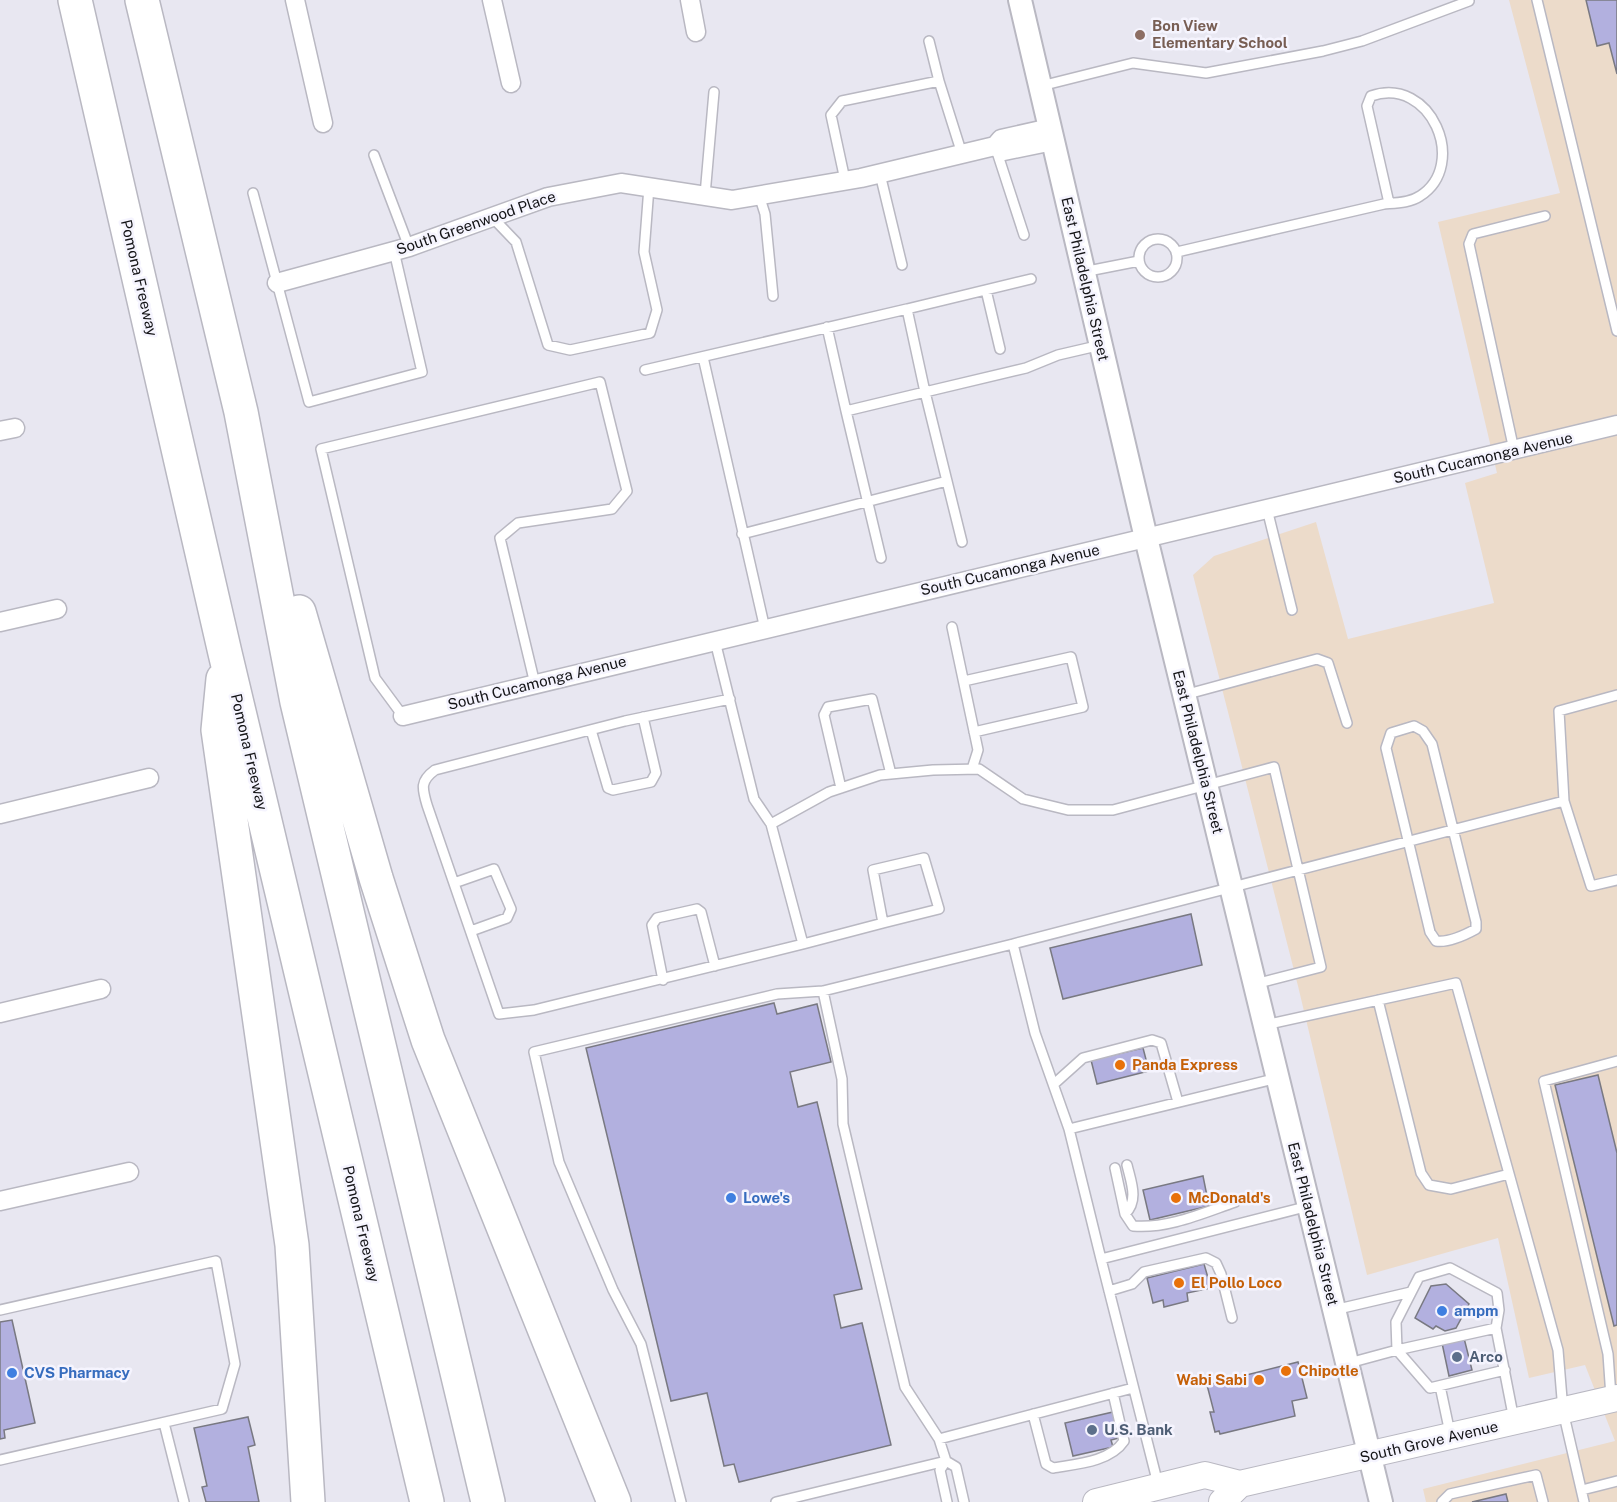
<svg xmlns="http://www.w3.org/2000/svg" width="1617" height="1502" font-family="'Public Sans',sans-serif">
<style>
.industrial{fill:#ecdbca}
.building{fill:#b2b0df;stroke:#797982;stroke-width:1.5}
.lines{fill:none;stroke-linecap:round;stroke-linejoin:round}
.service-casing{stroke:#b9b8c2;stroke-width:12}
.minor-casing{stroke:#b9b8c2;stroke-width:21}
.tertiary-casing{stroke:#b9b8c2;stroke-width:26}
.secondary-casing{stroke:#b9b8c2;stroke-width:28}
.motorway-casing{stroke:#b9b8c2;stroke-width:36}
.service{stroke:#fff;stroke-width:9}
.minor{stroke:#fff;stroke-width:18}
.tertiary{stroke:#fff;stroke-width:22}
.secondary{stroke:#fff;stroke-width:26}
.motorway{stroke:#fff;stroke-width:33}
.education-dot{fill:#8d6e63;stroke:#f5f4fe;stroke-width:2}
.food-dot{fill:#e8710a;stroke:#f5f4fe;stroke-width:2}
.shop-dot{fill:#3f7fe0;stroke:#f5f4fe;stroke-width:2}
.service-dot{fill:#5c6f8a;stroke:#f5f4fe;stroke-width:2}
.labels{text-anchor:middle;stroke-width:5;stroke-linejoin:round;paint-order:stroke}
.education-label{font-size:15px;font-weight:bold;fill:#785e54;stroke:#f5f4fe;text-anchor:start}
.street-label{font-size:15px;fill:#141417;stroke:#f5f4fe}
.food-label{font-size:15px;font-weight:bold;fill:#c56008;stroke:#f5f4fe;text-anchor:start}
.shop-label{font-size:15px;font-weight:bold;fill:#366cbe;stroke:#f5f4fe;text-anchor:start}
.service-label{font-size:15px;font-weight:bold;fill:#4e5e75;stroke:#f5f4fe;text-anchor:start}
</style>
<rect width="100%" height="100%" fill="#e8e7f1"/>
<path class="industrial" d="M1509 0H1617V1502H1426L1423 1489 1615 1441 1585 1365 1529 1378 1498 1238 1367 1275 1298 986 1193 575 1214 556 1316 522 1348 639 1494 603 1465 483 1497 473 1438 222 1560 193Z"/>
<path class="building" d="M1586 0H1617V74L1609 43 1597 46Z
M1191 914 1202 965 1063 999 1050 948Z
M774 1003 777 1014 817 1004 831 1062 790 1072 798 1107 817 1102 862 1289 834 1295 841 1328 862 1323 891 1445 739 1482 734 1464 724 1466 707 1393 671 1401 586 1048Z
M1143 1048 1149 1071 1097 1084 1091 1060Z
M1598 1075 1617 1153V1325L1614 1326 1555 1085Z
M1203 1176 1209 1206 1150 1220 1143 1190Z
M1204 1264 1211 1288 1187 1293 1188 1301 1164 1307 1163 1300 1153 1303 1147 1278Z
M1446 1284 1469 1304 1456 1328 1445 1331 1436 1326 1433 1329 1415 1318 1431 1286Z
M12 1320 35 1423 4 1430 5 1438 0 1439V1322Z
M1464 1338 1472 1370 1449 1376 1442 1343Z
M1298 1362 1307 1398 1292 1401 1295 1416 1220 1434 1219 1431 1215 1432 1210 1412H1214L1207 1385Z
M1113 1412 1119 1438 1111 1440 1113 1447 1073 1456 1065 1423Z
M248 1417 255 1445 248 1447 259 1502H206L202 1487 207 1486 194 1428Z
M1506 1494 1508 1502H1472Z"/>
<g class="lines">
<g class="service-casing">
<path id="service" d="M1537 0 1617 331
M929 41 939 81
M1041 86 1133 63 1206 73 1323 51 1362 41 1469 1
M996 149 1024 235
M374 155 409 247
M880 174 902 265
M845 180 831 115 842 101 939 81 962 154
M253 193 309 402 422 372 394 251
M705 195 714 92
M759 195 765 214 773 296
M492 217 516 242 548 345 570 350 650 333 657 310 644 252 649 187
M1139 258a19 19 0 1 1 38 0a19 19 0 1 1-38 0Z
M1177 252 1384 204C1395 203 1410 203 1420 196 1469 165 1431 75 1371 96L1367 106 1389 203
M1083 272 1139 261
M986 290 1000 349
M907 309 1031 279
M827 327 846 411
M703 357 765 629
M645 370 907 309 925 392 1026 368 1058 355 1101 345
M1514 450 1469 244 1473 234 1545 216
M1267 509 1292 610
M742 534 947 481
M881 558 846 411 925 392 962 542
M952 627 978 750 972 769
M715 641 754 799 771 824 829 792 880 775 933 770 979 769 1023 799 1068 810H1113L1274 767 1321 967 1255 984
M964 681 1071 657 1083 707 974 732
M1184 695 1317 659 1328 663 1347 723
M1617 695 1559 711 1564 801 1591 886 1617 880
M730 699 625 721 435 770C420 781 422 788 427 805L499 1014 534 1010 803 944 771 824
M403 716 375 678 321 449 600 382 627 491 612 509 518 523 500 538 535 684
M1414 726 1423 731 1432 744 1476 922V929C1465 935 1449 943 1436 941L1430 932 1386 748 1391 733Z
M591 730 608 788 613 790 651 782 656 773 643 717
M841 788 824 715 828 707 872 699 891 774
M454 883 494 869 511 909 507 918 471 931
M803 944 883 923 873 870 924 858 939 909 883 923
M663 980 652 925 657 918 697 909 701 912 715 966
M823 991 842 1079 843 1124 905 1387 939 1439 946 1461
M1378 1000 1421 1173 1429 1185 1451 1189 1509 1174
M1265 1025 1456 983 1558 1350 1563 1411 1584 1502
M1054 1084 1083 1058 1152 1040 1161 1043 1178 1102
M1069 1129 1035 1033 1013 944 1564 801
M1115 1168 1125 1214 1133 1226C1168 1229 1203 1213 1235 1202
M1125 1214C1139 1200 1131 1182 1127 1165
M1101 1259 1069 1129 1278 1078
M1109 1291 1132 1284 1144 1272 1206 1258 1216 1263 1221 1274 1232 1318
M0 1310 216 1261 235 1364 222 1409 0 1460
M1334 1310 1411 1292
M1496 1328 1397 1350 1430 1388 1505 1370
M1349 1363 1397 1350 1396 1322 1419 1277 1450 1268 1497 1293 1499 1310 1496 1328 1514 1420
M1440 1386 1450 1433
M1611 1397 1608 1354 1544 1081 1617 1061
M1033 1414 1046 1464 1053 1468C1076 1464 1110 1462 1124 1441L1113 1393
M164 1423 184 1502
M939 1439 1133 1388
M946 1461 940 1470 947 1502
M1158 1484 1101 1259 1309 1206
M1582 1490 1617 1481
M681 1502 641 1344 613 1290 559 1162 534 1052 777 994 823 991 1013 944
M776 1502 946 1461 956 1467 964 1502
M1442 1502 1450 1494 1536 1475 1543 1502"/>
</g>
<g class="minor-casing">
<path id="minor" d="M295 0 323 123
M492 0 511 83
M690 0 696 32
M996 147 1004 151 1053 141
M277 283 409 247 548 197 621 183 732 200 861 178 995 146 1001 139 1050 128
M0 431 15 428
M0 622 57 609
M403 716 1617 425
M0 814 149 778
M0 1013 101 989
M0 1201 129 1172"/>
</g>
<g class="tertiary-casing">
<path id="tertiary" d="M1020 0 1146 538 1381 1502"/>
</g>
<g class="secondary-casing">
<path id="secondary" d="M1096 1502 1205 1475 1240 1484 1617 1398
M1222 1502 1240 1484"/>
</g>
<g class="motorway-casing">
<path id="motorway" d="M75 0 225 653 427 1502
M142 0 241 412 297 702 488 1502
M299 612 376 878 428 1040 614 1502
M223 679 218 730 292 1245 308 1502"/>
</g>
<use href="#service" class="service"/>
<use href="#minor" class="minor"/>
<use href="#tertiary" class="tertiary"/>
<use href="#secondary" class="secondary"/>
<use href="#motorway" class="motorway"/>
</g>
<circle class="education-dot" cx="1140" cy="35" r="6"/>
<g class="food-dot">
<circle cx="1120" cy="1065" r="6"/>
<circle cx="1176" cy="1198" r="6"/>
<circle cx="1179" cy="1283" r="6"/>
<circle cx="1286" cy="1371" r="6"/>
<circle cx="1259" cy="1380" r="6"/>
</g>
<g class="shop-dot">
<circle cx="731" cy="1198" r="6"/>
<circle cx="1442" cy="1311" r="6"/>
<circle cx="12" cy="1373" r="6"/>
</g>
<g class="service-dot">
<circle cx="1457" cy="1357" r="6"/>
<circle cx="1092" cy="1430" r="6"/>
</g>
<g class="labels">
<g class="education-label">
<text x="1152" y="31">Bon View<tspan x="1152" dy="17">Elementary School</tspan></text>
</g>
<g class="street-label">
<text transform="translate(476 223) rotate(-19)" y="5">South Greenwood Place</text>
<text transform="translate(139 278) rotate(77)" y="5">Pomona Freeway</text>
<text transform="translate(1085 279) rotate(77)" y="5">East Philadelphia Street</text>
<text transform="translate(1483 458) rotate(-13)" y="5">South Cucamonga Avenue</text>
<text transform="translate(1010 570) rotate(-13)" y="5">South Cucamonga Avenue</text>
<text transform="translate(537 683) rotate(-14)" y="5">South Cucamonga Avenue</text>
<text transform="translate(249 752) rotate(77)" y="5">Pomona Freeway</text>
<text transform="translate(1198 752) rotate(76)" y="5">East Philadelphia Street</text>
<text transform="translate(361 1224) rotate(77)" y="5">Pomona Freeway</text>
<text transform="translate(1313 1224) rotate(76)" y="5">East Philadelphia Street</text>
<text transform="translate(1429 1442) rotate(-13)" y="5">South Grove Avenue</text>
</g>
<g class="food-label">
<text x="1132" y="1070">Panda Express</text>
<text x="1188" y="1203">McDonald's</text>
<text x="1191" y="1288">El Pollo Loco</text>
<text x="1298" y="1376">Chipotle</text>
<text x="1247" y="1385" text-anchor="end">Wabi Sabi</text>
</g>
<g class="shop-label">
<text x="743" y="1203">Lowe's</text>
<text x="1454" y="1316">ampm</text>
<text x="24" y="1378">CVS Pharmacy</text>
</g>
<g class="service-label">
<text x="1469" y="1362">Arco</text>
<text x="1104" y="1435">U.S. Bank</text>
</g>
</g>
</svg>
